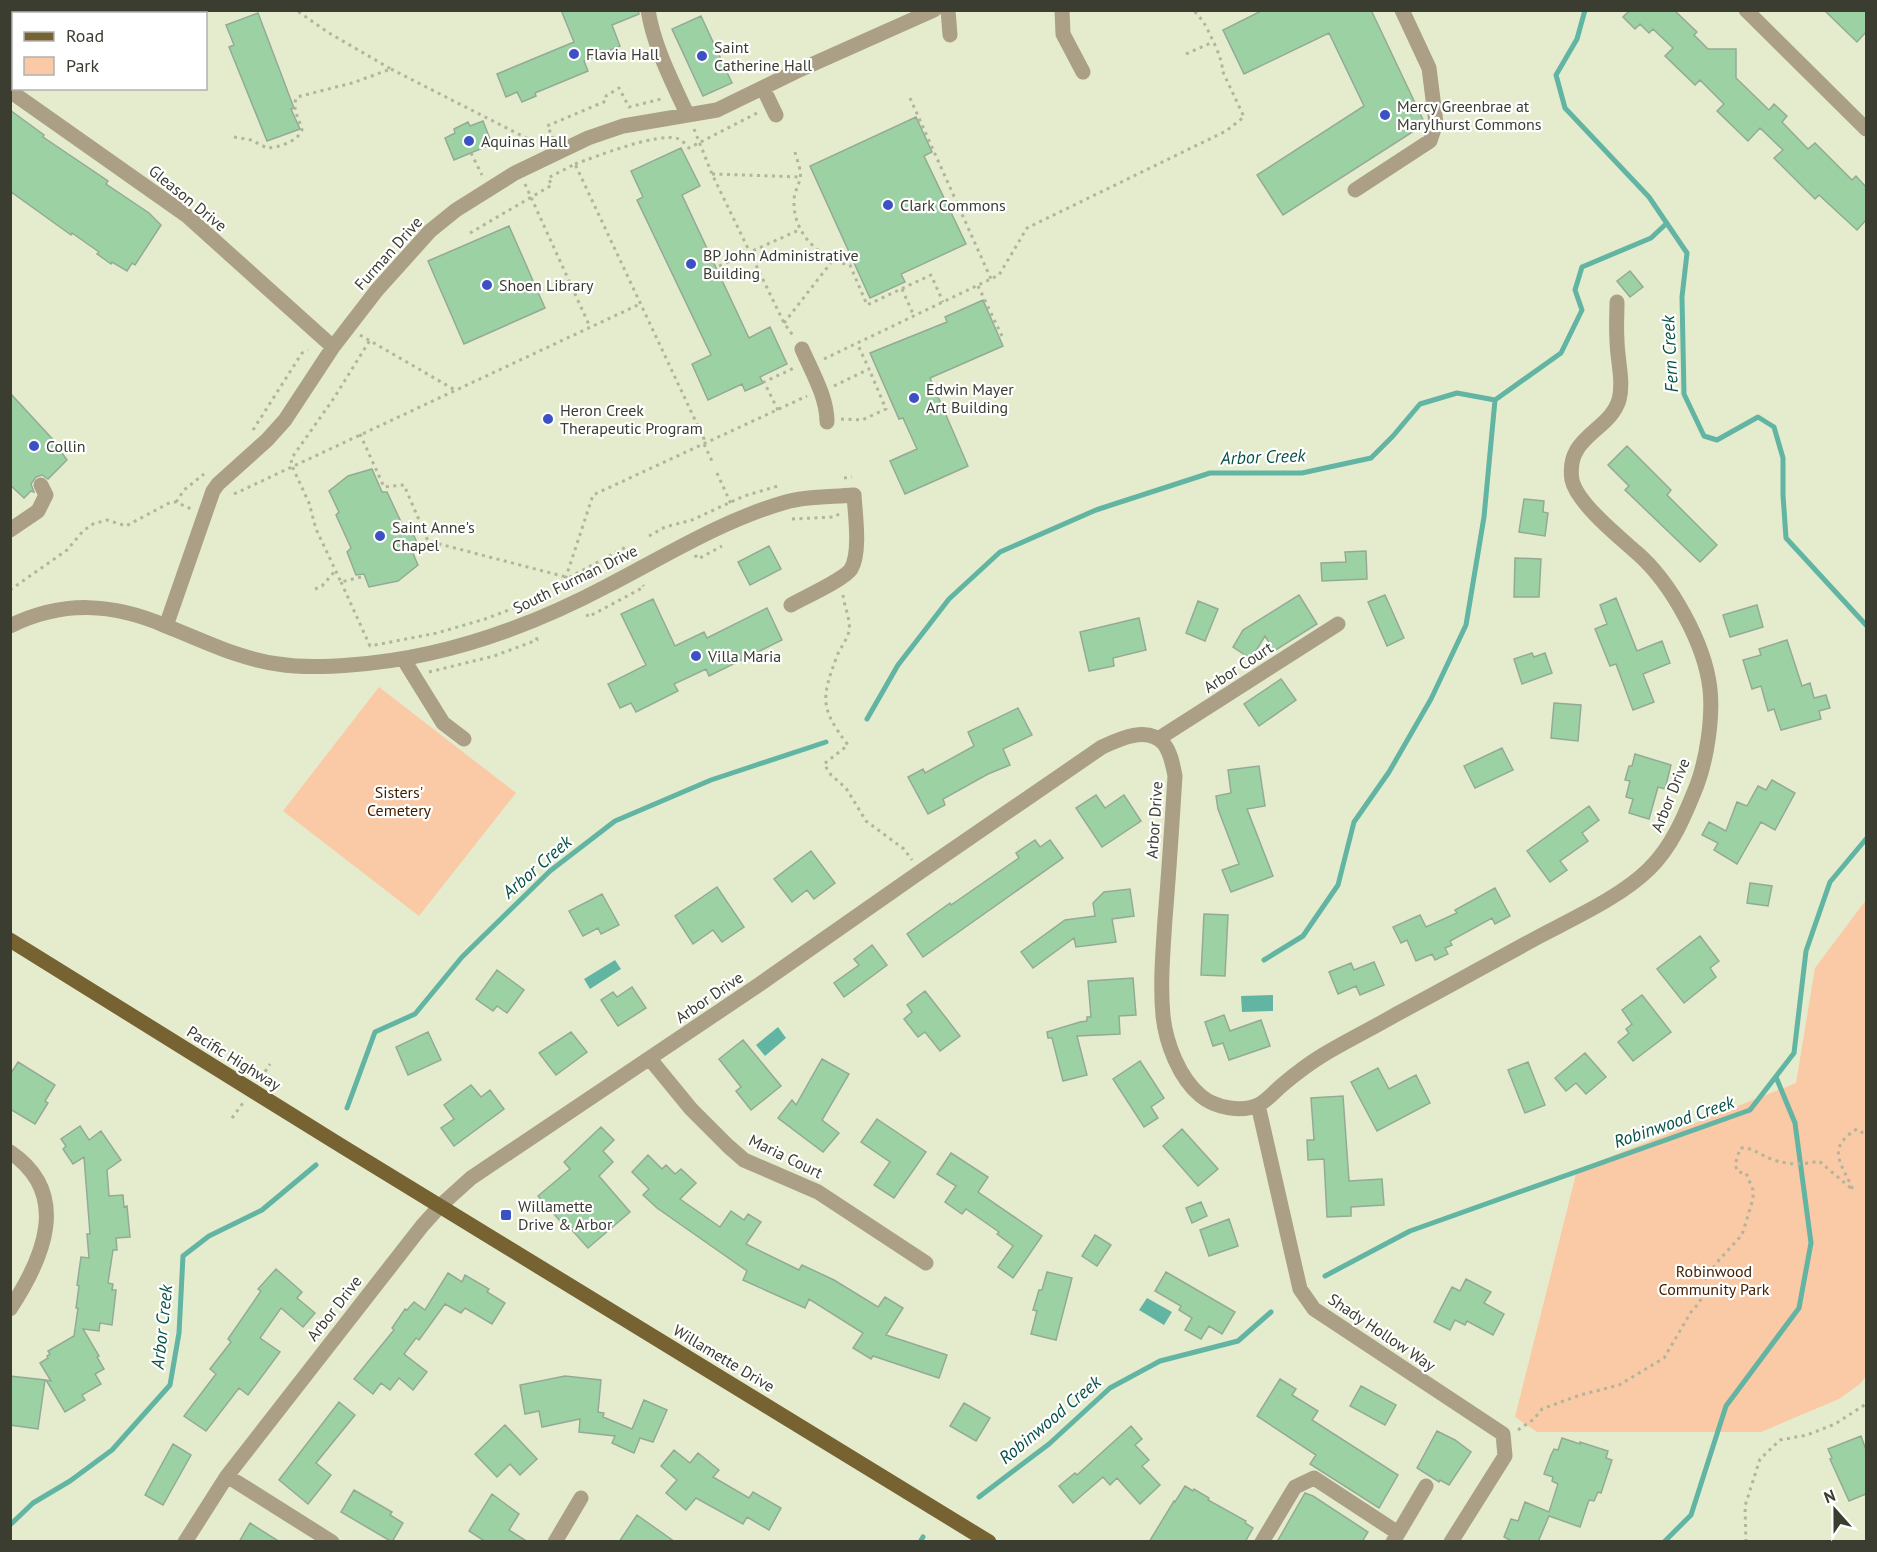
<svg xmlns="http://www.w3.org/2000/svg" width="1877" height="1552" font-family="'PT Sans',sans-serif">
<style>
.green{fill:#fac9a6}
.water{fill:#62b4a3}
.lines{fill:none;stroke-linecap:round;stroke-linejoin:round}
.stream{stroke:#62b4a3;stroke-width:5}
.building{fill:#9cd1a3;stroke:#93ab96;stroke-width:1.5}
.path{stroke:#b0b59c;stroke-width:3;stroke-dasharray:3 4.5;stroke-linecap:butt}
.minor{stroke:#ab9f86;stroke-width:15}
.major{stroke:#776332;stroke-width:15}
.poi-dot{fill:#3c51c4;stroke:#fff;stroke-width:2}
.labels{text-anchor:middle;stroke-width:4.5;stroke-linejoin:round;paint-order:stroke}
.poi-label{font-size:16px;fill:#3b3d31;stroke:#fff;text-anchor:start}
.street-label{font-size:16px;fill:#3b3d31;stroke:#fff}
.park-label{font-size:16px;fill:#442001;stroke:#fff}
.water-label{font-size:18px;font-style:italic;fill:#065145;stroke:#fff}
</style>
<rect width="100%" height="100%" fill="#e5eccd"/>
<path class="green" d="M379 687 516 793 419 916 283 811Z
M1866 900V1376L1860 1384 1839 1399 1761 1432H1537L1515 1417 1577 1170 1796 1083 1815 968Z"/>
<path class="water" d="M615 960 621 969 590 989 584 979Z
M1273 995V1011L1242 1012 1241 996Z
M778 1027 786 1038 765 1056 756 1045Z
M1147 1298 1172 1312 1164 1325 1139 1310Z"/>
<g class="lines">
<path class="stream" d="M1585 10 1577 39 1556 75 1565 108 1649 197 1687 253 1682 297 1684 394 1704 436 1717 440 1758 417 1774 427 1783 458V495L1786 538 1866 625
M867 719 898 665 949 599 1000 552 1096 510 1210 473H1302L1371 458 1393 436 1420 404 1457 393 1495 400 1561 353 1582 310 1575 290 1582 267 1651 238 1667 223
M1264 960 1303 936 1338 885 1354 822 1389 772 1431 699 1466 625 1484 517 1495 400
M347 1108 375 1032 415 1014 462 957 550 871 615 821 711 780 826 742
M1325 1276 1410 1231 1750 1110 1794 1053 1806 951 1830 882 1866 839
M979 1497 1049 1444 1110 1388 1160 1361 1238 1341 1271 1312
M10 1525 33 1503 70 1481 112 1450 170 1385 179 1333 183 1256 209 1236 262 1210 316 1165
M920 1542 923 1537
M1664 1542 1691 1515 1726 1406 1799 1308 1811 1243 1795 1123 1776 1077"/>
</g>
<path class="building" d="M561 10H638L639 14 612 25 620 46 584 61 588 71 535 93 536 96 522 102 517 92 506 97 497 74 574 42Z
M1263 10H1371L1425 124 1283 215 1257 175 1364 106 1329 33 1244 74 1223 30Z
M1626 10H1674L1697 32 1694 35 1708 49H1736V78L1769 110 1774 104 1787 116 1782 122 1808 149 1815 143 1852 180 1856 176 1866 187V220L1857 230 1819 195 1815 199 1774 158 1783 150 1760 128 1748 141 1717 111 1724 104 1700 80 1695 85 1665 56 1673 48 1653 29 1649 33 1640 24 1635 29 1623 17 1628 12Z
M1824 10H1866V32L1857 42Z
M258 13 294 108 291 109 300 129 267 141 229 47 234 45 226 25Z
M701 16 732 83 703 96 672 29Z
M10 110 44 135 43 137 108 181 106 184 149 213 161 225 135 265 132 263 127 271 112 262 111 264 97 254 99 252 72 233 71 235 10 191Z
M916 117 932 152 924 156 966 244 901 274 905 282 870 298 810 166Z
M483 121 492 144 454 160 445 138 455 133 454 129 468 122 470 126Z
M681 148 700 186 682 195 749 338 770 327 787 364 760 377 763 383 745 391 742 384 708 400 692 364 711 355 637 200 643 197 631 171Z
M509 226 545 308 464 344 428 261Z
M1630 271 1643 287 1630 297 1617 281Z
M983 300 1003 346 930 378 968 466 905 494 890 461 917 449 903 418 899 419 870 353 947 322 945 317Z
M10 393 58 445 57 446 67 460 48 479 42 475 36 477 31 484 34 492 31 491 24 498 10 485Z
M1627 446 1671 490 1667 495 1717 545 1700 562 1625 490 1629 486 1608 465Z
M372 469 382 492H387L403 526 409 525 419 547 412 551 418 565 398 581 369 587 364 574 356 575 347 552 351 548 336 515 339 512 329 491 348 476Z
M1524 499 1544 501 1543 512 1548 513 1545 536 1519 532Z
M769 546 781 569 750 585 738 562Z
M1366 551 1367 579 1322 581 1321 563 1346 562 1345 552Z
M1515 558 1541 559 1539 597H1514Z
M1299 595 1317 624 1274 651 1265 636 1251 659 1233 647 1243 630Z
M1385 595 1404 638 1387 646 1368 602Z
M1616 598 1637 651 1662 641 1670 663 1643 674 1654 702 1633 710 1616 664 1610 666 1595 629 1607 624 1600 605Z
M653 599 675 646 704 632 707 638 767 608 782 640 709 676 706 669 674 684 678 691 636 712 631 703 620 708 608 684 646 665 621 614Z
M1198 601 1218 609 1205 641 1186 633Z
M1757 605 1763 627 1730 637 1723 615Z
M1139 618 1146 650 1113 658 1114 666 1089 671 1080 632Z
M1787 640 1802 686 1810 683 1814 698 1826 695 1830 708 1819 711 1821 719 1781 730 1774 709 1768 711 1761 686 1752 689 1743 660 1761 655 1759 649Z
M1532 653 1534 657 1545 653 1552 673 1522 684 1514 659Z
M1281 679 1296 700 1259 726 1244 704Z
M1554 703 1581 705 1578 741 1551 738Z
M1018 708 1032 735 1003 749 1010 765 988 774 943 799 945 805 928 814 908 777 923 769 925 773 974 746 968 732Z
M1502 748 1513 770 1475 788 1464 766Z
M1635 754 1671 765 1665 789 1658 787 1649 819 1629 813 1633 799 1626 797 1630 781 1625 780 1629 766H1632Z
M1259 766 1265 806 1247 809 1273 876 1231 892 1222 870 1239 864 1218 809 1216 796 1231 793 1228 770Z
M1772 780 1795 793 1775 830 1761 822 1737 864 1714 850 1718 843 1702 835 1709 822 1726 831 1737 802 1747 806 1758 786 1766 790Z
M1096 795 1105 808 1124 795 1141 821 1102 847 1076 808Z
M1589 806 1599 820 1582 833 1588 841 1560 861 1567 870 1550 882 1527 851Z
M1035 840 1040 847 1050 840 1063 858 923 957 907 934 950 903 951 905 1019 858 1016 853Z
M811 851 835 883 814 899 807 890 792 902 774 879Z
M1750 883 1772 886 1768 906 1747 903Z
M717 887 744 927 722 942 713 930 693 944 675 916Z
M1495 888 1510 916 1495 924 1492 918 1450 941 1452 945 1445 948 1448 954 1435 960 1432 954 1416 961 1407 940 1401 943 1393 927 1420 915 1426 927 1457 913 1455 910Z
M1130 889 1134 916 1112 919 1116 942 1076 947 1074 938 1033 968 1021 952 1065 920 1095 916 1093 903 1104 892Z
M602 894 619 925 601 934 598 928 583 936 569 911Z
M1204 914 1228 915 1225 976 1201 975Z
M1700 936 1719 961 1710 968 1716 977 1684 1003 1657 969Z
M872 945 887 965 844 997 834 983 859 965 854 959Z
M1374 962 1384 985 1360 995 1356 986 1338 994 1329 972 1351 963 1354 970Z
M497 970 524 990 507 1013 497 1006 493 1011 476 999Z
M1133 978 1136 1015 1119 1016 1120 1034 1077 1036 1087 1075 1063 1081 1052 1038H1048L1047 1032 1080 1022 1087 1021V1017H1091L1088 981Z
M632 987 646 1008 618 1026 601 1000 613 992 617 997Z
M925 991 960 1036 940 1051 925 1032 918 1037 904 1019 912 1012 907 1005Z
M1642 995 1671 1032 1633 1061 1618 1042 1629 1033 1626 1029 1632 1024 1622 1010Z
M1224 1015 1230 1031 1261 1020 1270 1046 1229 1060 1223 1043 1213 1046 1205 1022Z
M428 1032 441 1060 408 1075 396 1047Z
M571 1032 587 1052 556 1075 539 1053Z
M743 1040 781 1086 751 1110 736 1091 741 1087 719 1059Z
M1585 1053 1606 1077 1586 1094 1576 1083 1566 1091 1555 1078Z
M822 1059 849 1074 822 1120 839 1133 823 1152 778 1118 792 1100 796 1105Z
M1140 1061 1164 1098 1151 1107 1158 1118 1144 1127 1113 1079Z
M18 1062 55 1085 45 1101 48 1103 35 1124 10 1109V1075Z
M1528 1062 1545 1105 1525 1113 1508 1070Z
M1378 1068 1389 1089 1416 1075 1430 1103 1377 1131 1351 1082Z
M471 1085 481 1097 490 1090 504 1109 454 1146 441 1128 454 1119 444 1105Z
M1343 1096 1349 1181 1382 1179 1384 1205 1351 1207V1216L1327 1217 1324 1159 1308 1160 1307 1140H1314L1311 1098Z
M877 1119 926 1152 894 1198 874 1185 890 1162 861 1142Z
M80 1126 89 1140 101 1131 121 1160 107 1170 109 1196 123 1195 124 1207 127 1206 130 1237 116 1238 117 1250H113L108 1283 113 1284 112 1290H116L112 1325 100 1323 99 1331 83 1329 99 1356 97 1357 104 1369 95 1374 101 1384 82 1395 85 1400 65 1412 46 1380 51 1381 40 1363 48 1358 47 1356 50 1354 48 1351 74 1336 78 1308H76L79 1286 77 1285 81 1257 89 1258 87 1234H90L84 1157 73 1164 63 1149 66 1146 61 1139Z
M601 1127 614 1140 603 1151 613 1162 599 1176 630 1212 588 1248 562 1219 560 1221 538 1196 570 1169 564 1162Z
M1182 1129 1218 1169 1198 1186 1163 1146Z
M951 1153 988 1177 978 1192 1042 1236 1013 1278 998 1267 1013 1246 997 1234 999 1232 966 1209 962 1214 945 1202 956 1186 937 1174Z
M648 1155 662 1169 666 1165 675 1174 681 1169 696 1183 680 1199 720 1227 731 1211 744 1220 748 1214 761 1222 746 1244 799 1270 802 1265 834 1280 878 1307 885 1297 903 1308 886 1335 947 1355 939 1378 873 1356 871 1359 853 1348 863 1333 809 1299 805 1308 743 1280 747 1271 657 1208 643 1195 649 1189 632 1172Z
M1201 1202 1207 1216 1192 1223 1186 1208Z
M1229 1219 1238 1246 1209 1256 1200 1230Z
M1095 1235 1111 1245 1097 1266 1082 1256Z
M276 1269 302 1292 297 1298 315 1313 303 1327 281 1308 260 1338 280 1352 248 1395 239 1388 206 1431 184 1416 216 1374 210 1369 231 1342 228 1339 261 1291 258 1289Z
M1047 1272 1072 1278 1056 1340 1031 1334 1037 1311 1033 1310 1039 1290H1042Z
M1166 1272 1235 1312 1222 1334 1209 1326 1201 1339 1185 1330 1192 1318 1179 1310 1181 1306 1155 1291Z
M448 1273 462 1282 465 1275 489 1289 487 1292 505 1303 492 1324 465 1308 461 1313 445 1304 419 1340 416 1338 404 1354 427 1372 413 1390 399 1378 390 1390 381 1383 373 1394 354 1379 394 1330 392 1328 405 1309 407 1310 414 1302 425 1310Z
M1466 1279 1491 1292 1484 1303 1504 1314 1493 1335 1467 1321 1465 1325 1455 1320 1450 1330 1434 1322 1452 1287 1460 1291Z
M10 1376 45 1380 38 1429 10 1425Z
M565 1376 601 1380 598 1412 604 1413 603 1417 632 1429 644 1400 667 1410 653 1442 640 1438 634 1453 612 1443 615 1436 579 1432 580 1419 542 1427 539 1411 525 1414 520 1385Z
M1280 1379 1296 1389 1292 1395 1318 1411 1312 1420 1398 1475 1379 1508 1310 1464 1316 1455 1257 1416Z
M1361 1386 1396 1405 1385 1425 1350 1406Z
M339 1402 355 1415 316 1463 331 1475 308 1504 279 1480Z
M964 1403 990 1418 976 1441 950 1426Z
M505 1425 537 1459 520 1475 510 1464 497 1477 475 1454Z
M1131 1426 1142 1439 1135 1445 1149 1460 1142 1466 1160 1485 1140 1504 1117 1478 1110 1485 1103 1477 1073 1503 1059 1486 1075 1473 1077 1475Z
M1437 1431 1455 1440 1471 1452 1449 1485 1440 1480 1439 1482 1417 1468Z
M1861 1436 1866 1450V1494L1849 1501 1830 1459 1832 1458 1828 1449Z
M1562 1438 1580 1444V1442L1608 1451 1606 1458 1612 1460 1601 1493 1598 1492 1594 1501 1589 1500 1580 1527 1549 1516 1538 1542H1513L1504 1537 1511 1519 1518 1521 1525 1502 1549 1512 1558 1484 1552 1481 1553 1477 1544 1474 1551 1455 1554 1449 1558 1450Z
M173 1444 191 1455 163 1505 145 1495Z
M674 1450 690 1463 698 1453 719 1470 713 1477 749 1498 753 1492 781 1508 769 1530 747 1517 743 1524 696 1498 686 1510 666 1493 677 1480 661 1466Z
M1185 1486 1193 1491 1194 1489 1209 1498 1208 1500 1246 1521 1245 1523 1253 1528 1245 1542H1149L1174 1501 1175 1502Z
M354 1490 392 1512 390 1515 403 1523 392 1542 341 1512Z
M1305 1493 1313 1496 1368 1532 1362 1542H1277Z
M492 1494 519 1514 509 1530 528 1542H486L469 1531Z
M637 1515 675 1542H619Z
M250 1523 280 1542H239Z"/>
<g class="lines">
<path class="path" d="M1186 54 1213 42
M391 69 538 144
M910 98 991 279
M694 129 712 174 784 323 794 337
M234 137 251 140 267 148C280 147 297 142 302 130 299 118 291 108 297 97L352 83 391 69 329 33 296 10
M551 138 553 137 547 126 606 101V96L619 88 629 107 661 99 663 101
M795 152C797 160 802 172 800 179 798 187 794 193 794 201 793 234 820 259 850 265L867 305 931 275 943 302
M471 153 482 175
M575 164C595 157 660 131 679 139 683 141 686 145 689 148L759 112
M712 174 801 177
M525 184 590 327
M470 233 552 185 548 178 575 164 704 439V444L712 461
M719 266 799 230
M978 286 1002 336
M902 289 914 316
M784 323 833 260
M360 335 455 390
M824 359 999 275 1027 228 1226 131 1244 117 1222 70C1224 61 1209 32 1204 23 1201 18 1197 15 1194 10
M834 386 869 369 857 343
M778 410 764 382 794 368
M841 419 862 420 886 409 869 369
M253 430 302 353 308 350
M360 434 384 487 404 485 428 541 566 577H570L626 547
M717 473 731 504
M844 478 852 477
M234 494 640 304
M176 502 184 490 204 474
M792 519 834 517 839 514
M649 536 665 527 692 520 744 496 778 486
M695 555 698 559 722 546
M361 577 341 582 316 529 309 503 292 466 291 459 334 398 370 340
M341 582 370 646 437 633 485 619 543 597
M315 589 322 586 335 571
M10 590 67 550 83 531 93 524 107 520 126 526 171 502H176L191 509
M558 591 561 589 566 577 593 495 807 396
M843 595C844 606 851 620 849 631 847 640 840 648 837 656 821 699 820 708 848 745L824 764 831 775 846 788 866 821 904 849 912 860
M587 614 588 617 644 587 643 585
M429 672 494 656 537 640 536 636
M261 1078 270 1064
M232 1118 243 1103
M1518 1430 1534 1419 1542 1409 1580 1395 1619 1385 1664 1358 1691 1312 1699 1303 1704 1293 1705 1279 1719 1260 1742 1235 1753 1199V1190L1746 1173 1738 1172 1735 1165 1740 1148C1753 1147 1760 1155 1771 1159 1787 1165 1803 1165 1819 1161L1853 1190C1843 1165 1824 1149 1857 1129L1866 1135
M1746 1542 1745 1506 1760 1459 1780 1440 1807 1435 1835 1424 1866 1404"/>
<path class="minor" d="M648 10C654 47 672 81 687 114
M948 10 950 35
M1062 10 1063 34 1083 72
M1746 10 1866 129
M25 14 30 10
M10 22 14 20
M763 88 776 115
M10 91 186 215 333 347
M1355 190 1430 141 1436 123 1429 68 1402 10
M802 349C812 372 827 397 827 422
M10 530 38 511 46 495 41 485
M10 626C63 600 113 603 166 626L213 491 218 484 267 440 285 420 333 347 377 290 430 231 456 210 515 173 588 138 623 126 717 110 795 72 934 10
M166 626C202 640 239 659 278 664 302 668 326 667 350 665 442 659 528 628 609 585 667 555 723 520 786 502 807 496 832 497 854 495 855 513 861 553 851 569 845 579 803 598 791 605
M404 660 443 723 464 739
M1158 739 1338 624
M650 1059 691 1109 728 1146 744 1160 818 1192 926 1263
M1258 1105 1300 1289 1314 1309 1503 1434 1505 1456 1451 1542
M10 1152C72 1194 43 1259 10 1309
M227 1476 332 1542
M185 1542 227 1476 422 1226 440 1206 471 1178 757 986 920 872 1102 747C1119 739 1148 725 1164 744 1171 753 1173 766 1175 776 1172 824 1169 871 1165 919 1163 951 1160 984 1163 1016 1166 1043 1179 1078 1201 1096 1214 1107 1241 1113 1258 1105 1266 1102 1274 1092 1281 1086 1294 1075 1308 1064 1323 1055 1346 1041 1371 1029 1395 1015 1444 989 1492 962 1540 936 1574 918 1622 896 1649 869 1672 847 1685 815 1697 785 1707 758 1713 717 1710 689 1705 644 1671 582 1636 552 1619 537 1577 503 1572 480 1565 436 1609 432 1619 400 1624 381 1617 359 1617 340 1616 327 1617 315 1617 302
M555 1542 581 1498
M1262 1542 1295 1487 1314 1478 1398 1533
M1393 1542 1426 1486"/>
<path class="major" d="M10 940 340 1145 989 1542"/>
</g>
<g class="poi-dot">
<circle cx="574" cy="54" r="6"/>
<circle cx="702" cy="56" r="6"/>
<circle cx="1385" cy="115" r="6"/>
<circle cx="469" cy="141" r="6"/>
<circle cx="888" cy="205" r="6"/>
<circle cx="691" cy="264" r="6"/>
<circle cx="487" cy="285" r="6"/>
<circle cx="914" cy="398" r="6"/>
<circle cx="548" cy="419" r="6"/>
<circle cx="34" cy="446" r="6"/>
<circle cx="380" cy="536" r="6"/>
<circle cx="696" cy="656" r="6"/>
<rect x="500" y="1209" width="12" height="12" rx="3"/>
</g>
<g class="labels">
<g class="poi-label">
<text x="714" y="53">Saint<tspan x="714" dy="18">Catherine Hall</tspan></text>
<text x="586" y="60">Flavia Hall</text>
<text x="1397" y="112">Mercy Greenbrae at<tspan x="1397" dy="18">Marylhurst Commons</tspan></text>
<text x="481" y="147">Aquinas Hall</text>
<text x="900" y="211">Clark Commons</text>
<text x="703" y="261">BP John Administrative<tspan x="703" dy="18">Building</tspan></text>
<text x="499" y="291">Shoen Library</text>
<text x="926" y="395">Edwin Mayer<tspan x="926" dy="18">Art Building</tspan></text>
<text x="560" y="416">Heron Creek<tspan x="560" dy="18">Therapeutic Program</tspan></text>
<text x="46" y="452">Collin</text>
<text x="392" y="533">Saint Anne's<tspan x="392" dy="18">Chapel</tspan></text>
<text x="708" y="662">Villa Maria</text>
<text x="518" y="1212">Willamette<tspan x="518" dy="18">Drive &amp; Arbor</tspan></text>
</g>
<g class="street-label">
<text transform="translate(188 198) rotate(39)" y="6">Gleason Drive</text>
<text transform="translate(388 253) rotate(-48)" y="6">Furman Drive</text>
<text transform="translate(575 579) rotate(-26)" y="6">South Furman Drive</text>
<text transform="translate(1238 667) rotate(-33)" y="6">Arbor Court</text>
<text transform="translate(1670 795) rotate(-68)" y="6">Arbor Drive</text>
<text transform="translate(1154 820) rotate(-86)" y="6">Arbor Drive</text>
<text transform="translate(709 997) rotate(-34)" y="6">Arbor Drive</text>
<text transform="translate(234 1058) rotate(32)" y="6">Pacific Highway</text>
<text transform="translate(786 1156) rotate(26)" y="6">Maria Court</text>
<text transform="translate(334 1308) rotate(-52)" y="6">Arbor Drive</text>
<text transform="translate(1382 1332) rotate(34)" y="6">Shady Hollow Way</text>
<text transform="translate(724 1358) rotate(31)" y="6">Willamette Drive</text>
</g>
<g class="park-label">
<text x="399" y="798">Sisters'<tspan x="399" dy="18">Cemetery</tspan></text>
<text x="1714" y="1277">Robinwood<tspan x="1714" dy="18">Community Park</tspan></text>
</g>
<g class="water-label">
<text transform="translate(1670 354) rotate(-93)" y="6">Fern Creek</text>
<text transform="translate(1263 457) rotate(-2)" y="6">Arbor Creek</text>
<text transform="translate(537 867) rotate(-41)" y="6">Arbor Creek</text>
<text transform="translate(1674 1122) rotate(-19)" y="6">Robinwood Creek</text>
<text transform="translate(162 1327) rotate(-84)" y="6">Arbor Creek</text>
<text transform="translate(1050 1420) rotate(-40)" y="6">Robinwood Creek</text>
</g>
</g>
<rect width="1877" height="1552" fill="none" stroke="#3b3d31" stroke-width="24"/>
<rect x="12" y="12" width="195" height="78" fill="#ffffff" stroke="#b1b1ad" stroke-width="1.5"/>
<rect x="24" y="32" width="30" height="9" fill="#776332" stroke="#b1b1ad" stroke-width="1.5"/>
<text x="66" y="42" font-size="18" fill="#3b3d31">Road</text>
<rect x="24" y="57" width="30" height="18" fill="#fac9a6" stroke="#b1b1ad" stroke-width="1.5"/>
<text x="66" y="72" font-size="18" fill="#3b3d31">Park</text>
<g transform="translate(1835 1510) rotate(339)" stroke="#ffffff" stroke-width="4.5" paint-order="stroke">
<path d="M0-4.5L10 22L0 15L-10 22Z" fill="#3b3d31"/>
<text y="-9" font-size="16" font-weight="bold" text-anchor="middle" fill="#3b3d31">N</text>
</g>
</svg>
